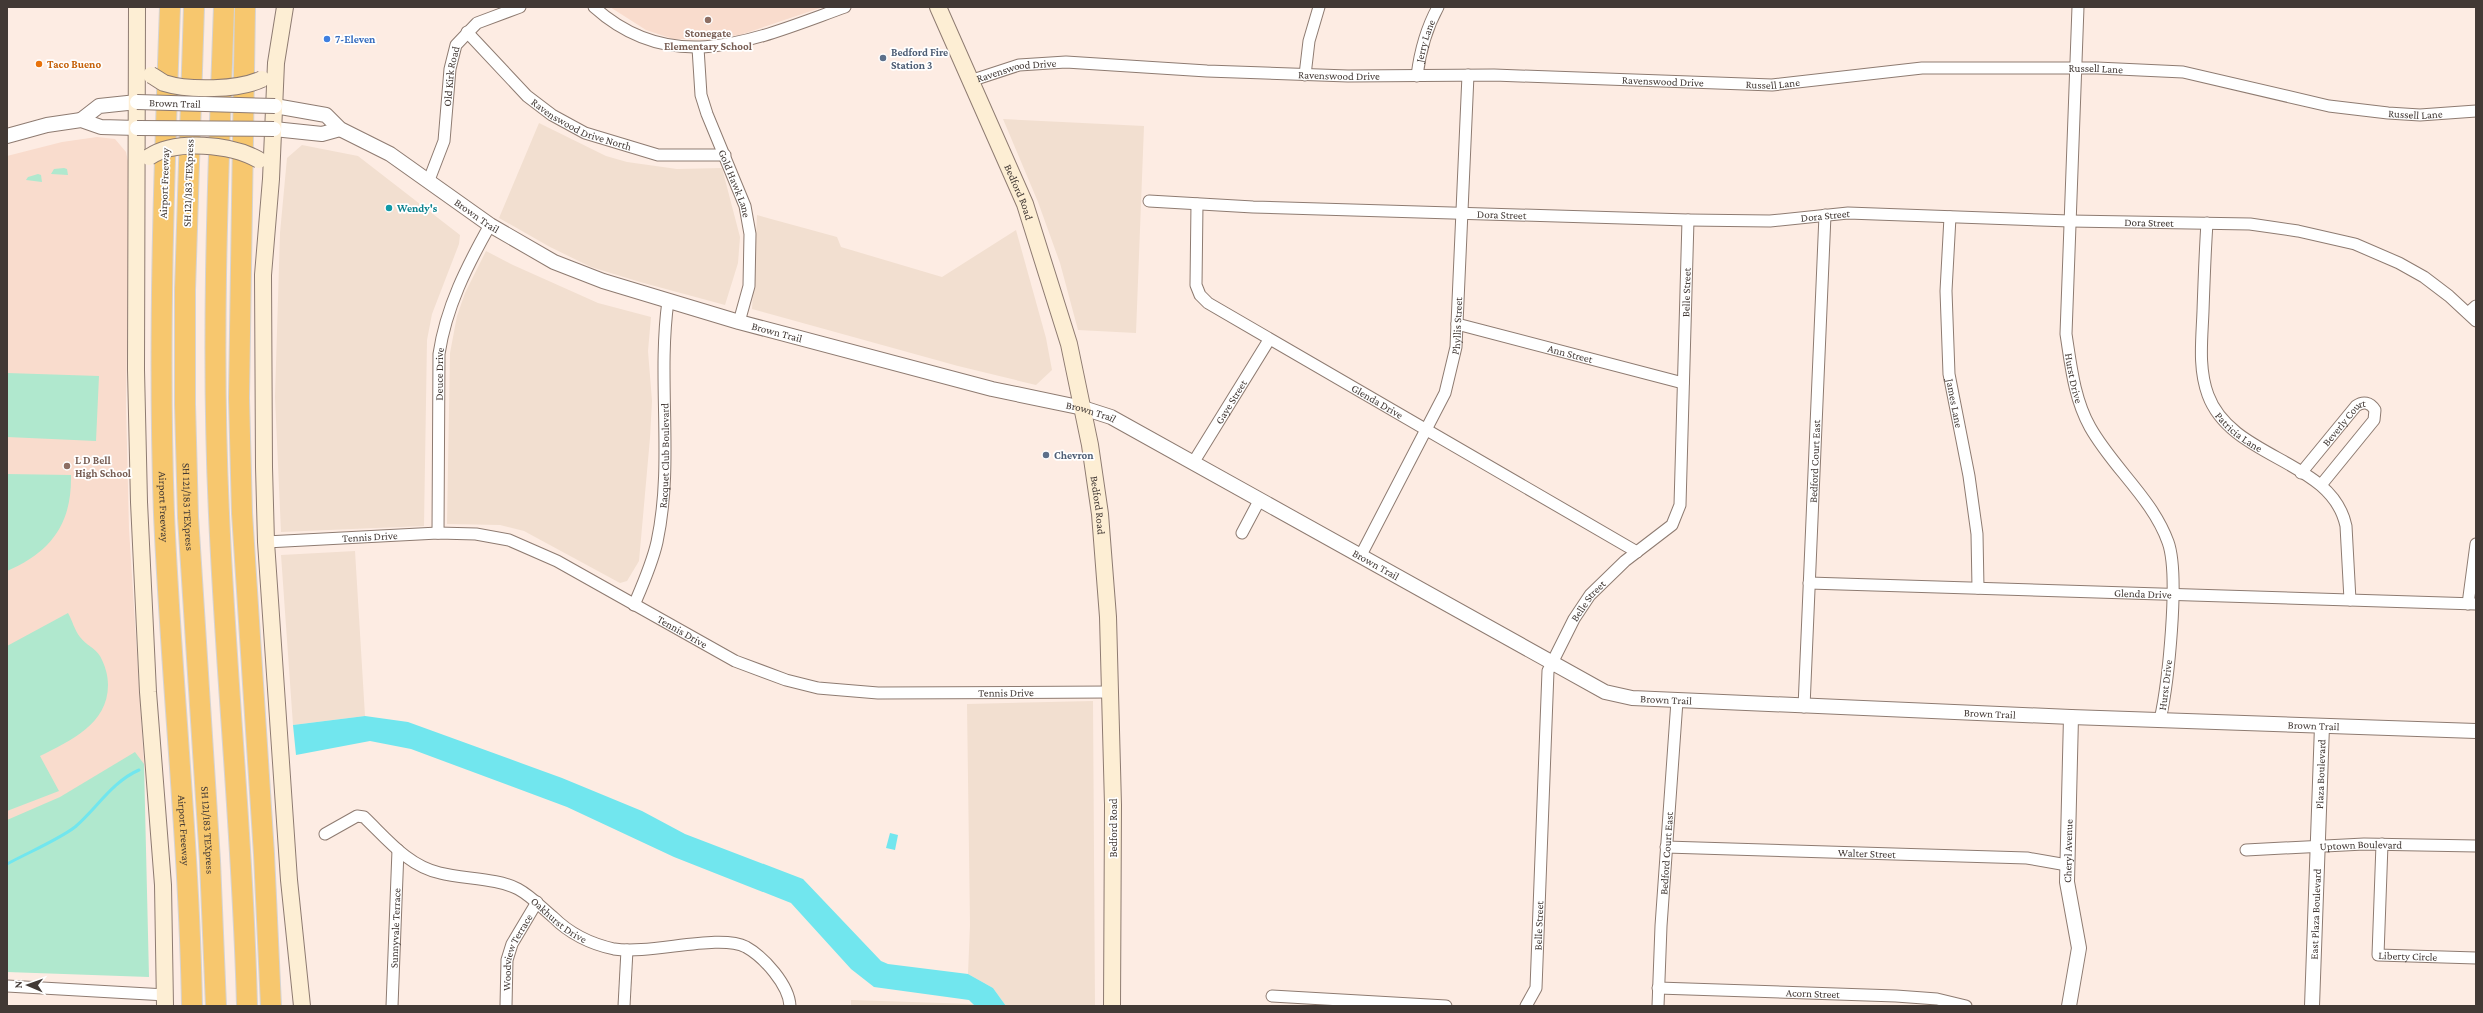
<svg xmlns="http://www.w3.org/2000/svg" width="2483" height="1013" font-family="'Crimson Pro',serif">
<style>
.commercial{fill:#f2dfd0}
.built{fill:#f9dccd}
.green{fill:#b0e8ce}
.water{fill:#71e6ee}
.lines{fill:none;stroke-linecap:round;stroke-linejoin:round}
.stream{stroke:#71e6ee;stroke-width:3}
.minor-casing{stroke:#8e7b71;stroke-width:13}
.tertiary-casing{stroke:#8e7b71;stroke-width:16}
.secondary-casing{stroke:#8e7b71;stroke-width:18}
.motorway-casing{stroke:#d5d3d3;stroke-width:22}
.minor{stroke:#fff;stroke-width:11}
.tertiary{stroke:#fff;stroke-width:14}
.secondary{stroke:#fdeed4;stroke-width:16}
.motorway{stroke:#f7c76e;stroke-width:20}
.tertiary-bridge-casing{stroke:#8e7b71;stroke-width:16;stroke-linecap:butt}
.secondary-bridge-casing{stroke:#8e7b71;stroke-width:18;stroke-linecap:butt}
.tertiary-bridge{stroke:#fff;stroke-width:14}
.secondary-bridge{stroke:#fdeed4;stroke-width:16}
.education-dot{fill:#8d6e63;stroke:#fff;stroke-width:1.5}
.shop-dot{fill:#3f7fe0;stroke:#fff;stroke-width:1.5}
.service-dot{fill:#5c6f8a;stroke:#fff;stroke-width:1.5}
.food-dot{fill:#e8710a;stroke:#fff;stroke-width:1.5}
.culture-dot{fill:#0f9aa8;stroke:#fff;stroke-width:1.5}
.labels{text-anchor:middle;stroke-width:3.5;stroke-linejoin:round;paint-order:stroke}
.education-label{font-size:11px;font-weight:bold;fill:#785e54;stroke:#fff}
.shop-label{font-size:11px;font-weight:bold;fill:#366cbe;stroke:#fff;text-anchor:start}
.street-label{font-size:11px;fill:#423935;stroke:#fff}
.service-label{font-size:11px;font-weight:bold;fill:#4e5e75;stroke:#fff;text-anchor:start}
.food-label{font-size:11px;font-weight:bold;fill:#c56008;stroke:#fff;text-anchor:start}
.culture-label{font-size:11px;font-weight:bold;fill:#0d838f;stroke:#fff;text-anchor:start}
</style>
<rect width="100%" height="100%" fill="#fdece3"/>
<path class="commercial" d="M1003 119 1144 126 1136 333 1078 330 1060 263 1038 202Z
M539 123 606 156 627 162 677 169 722 168 740 237 738 263 725 305 640 282 591 267 550 247 499 218Z
M302 145 358 156 460 235 459 244 432 314 427 340 424 526 281 532 275 397 280 233 287 158Z
M757 215 837 237 841 247 942 277 1016 230 1046 338 1052 370 1036 385 958 366 752 309Z
M486 251 513 265 598 303 651 317 648 351 652 401 650 438 639 561 627 581 620 583 524 531 500 525 447 524 450 353 457 316 465 293Z
M355 551 365 716 293 725 281 555Z
M1093 701 1095 1006H1006L993 988 968 974 970 925 967 704Z
M851 1000 973 1004 975 1006H851Z"/>
<path class="built" d="M610 7H823L740 35 705 39H673L646 30Z
M97 137 115 139 126 152 130 171 126 404 129 529 144 764H133L7 856V156L62 142Z"/>
<path class="green" d="M64 168 67 169 68 175 51 174 54 169Z
M38 174 41 175 42 182 26 180 28 177Z
M7 373 99 376 96 441 7 437Z
M7 474 71 475C72 524 51 552 7 571Z
M68 613C72 620 75 631 80 637 86 645 95 648 100 656 105 665 108 675 108 685 108 724 70 741 40 756L59 791 7 811V646Z
M135 752 144 764 149 977 7 972V820L60 797Z"/>
<path class="water" d="M365 716 408 722 562 778 642 811 685 834 803 879 881 961 888 964 968 974 993 988 1006 1006H975L969 1000 874 987 851 969 791 903 674 857 567 807 411 749 370 741 296 755 293 725Z
M890 833 898 835 895 850 886 848Z"/>
<g class="lines">
<path class="stream" d="M7 864C27 853 58 840 75 827 96 809 113 781 139 770"/>
<g class="minor-casing">
<g id="minor">
<path d="M594 7C674 79 758 38 845 7"/>
<path id="s1" d="M2078 7 2066 334C2071 366 2074 398 2090 427 2113 468 2152 498 2168 542 2180 575 2168 684 2160 720"/>
<path id="s2" d="M467 32 527 96 552 115 585 133 658 155H725"/>
<path id="s3" d="M698 48 701 95 707 114 745 206 750 234 749 286 739 322"/>
<path d="M1305 75 1309 41 1319 7"/>
<path id="s4" d="M1417 76C1420 51 1426 29 1438 7"/>
<path id="s5" d="M970 81 1019 65 1066 62 1207 71 1348 76 1494 75 1772 85 1922 68H2097L2183 72 2329 106 2388 113 2420 115 2476 111"/>
<path id="s6" d="M429 180 444 141 450 69 456 45 477 23 520 7"/>
<path id="s7" d="M1149 201 1253 207 1688 220 1770 221 1848 213 2070 221 2250 224 2298 231 2355 244 2399 263 2424 277 2449 296 2476 321"/>
<path id="s8" d="M1197 204 1196 285 1200 295 1208 303 1637 552"/>
<path id="s9" d="M1950 217 1946 291 1949 374 1969 476 1977 534 1978 588"/>
<path id="s10" d="M2207 223C2205 252 2204 282 2203 311 2202 339 2198 368 2208 395 2232 460 2332 459 2346 526L2350 600"/>
<path d="M2468 313 2476 306"/>
<path id="s11" d="M1457 324 1683 383"/>
<path id="s12" d="M1193 463 1269 340"/>
<path id="s13" d="M2301 473 2356 406C2363 401 2370 402 2375 410L2374 420 2321 485"/>
<path id="s14" d="M438 533 439 354C446 307 467 266 490 225"/>
<path d="M1242 533 1260 499"/>
<path id="s15" d="M266 542 438 533 476 534 509 540 557 561 735 661 786 680 818 688 878 693 1111 692"/>
<path id="s16" d="M1361 555 1445 393 1456 347 1457 324 1468 75"/>
<path id="s17" d="M1809 583 2476 604"/>
<path d="M2468 604 2476 544"/>
<path id="s18" d="M634 605C643 584 652 564 657 542 674 463 657 381 668 301"/>
<path id="s19" d="M1804 707 1825 215"/>
<path id="s20" d="M325 834 357 816 364 817C387 839 408 866 440 873 463 879 497 878 518 889 531 896 541 907 553 917 569 933 591 944 614 949 650 955 719 933 746 947 764 957 789 985 790 1006"/>
<path id="s21" d="M2382 844 2378 955 2476 958"/>
<path id="s22" d="M1666 847 2027 858 2067 865"/>
<path id="s23" d="M2246 850 2364 844 2476 846"/>
<path d="M7 986 166 995"/>
<path id="s24" d="M1658 988 1896 996 1937 999 1966 1006"/>
<path d="M1272 996 1446 1006"/>
<path id="s25" d="M392 1006 398 850"/>
<path id="s26" d="M506 1006 507 960 512 944 537 902"/>
<path d="M624 1006 627 950"/>
<path id="s27" d="M1526 1006 1536 988 1548 671 1574 619 1590 595 1625 561 1672 525 1680 505 1688 220"/>
<path id="s28" d="M1658 1006 1661 926 1677 701"/>
</g>
</g>
<g class="tertiary-casing">
<g id="tertiary">
<path id="s29" d="M275 106 326 115 340 129 390 154 490 225 554 262 603 281 739 322 992 389 1083 408 1111 417 1605 692 1632 698 2071 717 2476 731"/>
<path d="M81 120 99 106 137 102"/>
<path d="M274 129 322 134 340 129"/>
<path d="M7 136 47 125 81 120 101 127 137 128"/>
<path id="s30" d="M2069 1006 2079 948 2067 882 2071 717"/>
<path id="s31" d="M2312 1006 2322 726"/>
</g>
</g>
<g class="secondary-casing">
<g id="secondary">
<path d="M137 7 136 370 139 502 148 692 163 885 165 1006"/>
<path d="M285 7 276 63 271 179 263 275 264 467 266 542 289 880 302 1006"/>
<path id="s32" d="M938 7 1025 204 1069 344 1090 445 1100 514 1108 617 1113 805 1112 1006"/>
</g>
</g>
<g class="motorway-casing">
<g id="motorway">
<path id="s33" d="M170 7C164 176 158 345 164 514 171 678 189 842 192 1006"/>
<path id="s34" d="M194 7 185 290V404L188 517 210 861 216 1006"/>
<path d="M224 7C218 176 211 345 219 514 226 678 243 842 247 1006"/>
<path d="M245 7 239 398 242 513 264 854 271 1006"/>
</g>
</g>
<use href="#minor" class="minor"/>
<use href="#tertiary" class="tertiary"/>
<use href="#secondary" class="secondary"/>
<use href="#motorway" class="motorway"/>
<g class="tertiary-bridge-casing">
<g id="tertiary-bridge">
<path id="s35" d="M137 102 275 106"/>
<path d="M137 128 274 129"/>
</g>
</g>
<g class="secondary-bridge-casing">
<path id="secondary-bridge" d="M151 75C155 77 160 81 164 83 189 91 239 90 262 79
M149 157C176 139 231 144 259 160"/>
</g>
<use href="#tertiary-bridge" class="tertiary-bridge"/>
<use href="#secondary-bridge" class="secondary-bridge"/>
</g>
<g class="education-dot">
<circle cx="708" cy="20" r="4"/>
<circle cx="67" cy="466" r="4"/>
</g>
<circle class="shop-dot" cx="327" cy="39" r="4"/>
<g class="service-dot">
<circle cx="883" cy="58" r="4"/>
<circle cx="1046" cy="455" r="4"/>
</g>
<circle class="food-dot" cx="39" cy="64" r="4"/>
<circle class="culture-dot" cx="389" cy="208" r="4"/>
<g class="labels">
<g class="education-label">
<text x="708" y="37">Stonegate<tspan x="708" dy="13">Elementary School</tspan></text>
<text x="75" y="464" text-anchor="start">L D Bell<tspan x="75" dy="13">High School</tspan></text>
</g>
<g class="shop-label">
<text x="335" y="43">7-Eleven</text>
</g>
<g class="street-label">
<text dy="4" stroke="none"><textPath href="#s4" startOffset="36">Jerry Lane</textPath></text>
<text dy="4" stroke="none"><textPath href="#s5" startOffset="1130">Russell Lane</textPath></text>
<text dy="4" stroke="none"><textPath href="#s5" startOffset="48">Ravenswood Drive</textPath></text>
<text dy="4" stroke="none"><textPath href="#s5" startOffset="372">Ravenswood Drive</textPath></text>
<text dy="4" stroke="none"><textPath href="#s6" startOffset="107">Old Kirk Road</textPath></text>
<text dy="4" stroke="none"><textPath href="#s5" startOffset="696">Ravenswood Drive</textPath></text>
<text dy="4" stroke="none"><textPath href="#s5" startOffset="806">Russell Lane</textPath></text>
<text dy="4" stroke="none"><textPath href="#s35" startOffset="38">Brown Trail</textPath></text>
<text dy="4" stroke="none"><textPath href="#s5" startOffset="1454">Russell Lane</textPath></text>
<text dy="4" stroke="none"><textPath href="#s2" startOffset="150">Ravenswood Drive North</textPath></text>
<text transform="translate(164 183) rotate(-88)" y="4">Airport Freeway</text>
<text transform="translate(188 183) rotate(-88)" y="4">SH 121/183 TEXpress</text>
<text dy="4" stroke="none"><textPath href="#s3" startOffset="142">Gold Hawk Lane</textPath></text>
<text dy="4" stroke="none"><textPath href="#s32" startOffset="202">Bedford Road</textPath></text>
<text dy="4" stroke="none"><textPath href="#s7" startOffset="353">Dora Street</textPath></text>
<text dy="4" stroke="none"><textPath href="#s29" startOffset="234">Brown Trail</textPath></text>
<text dy="4" stroke="none"><textPath href="#s7" startOffset="677">Dora Street</textPath></text>
<text dy="4" stroke="none"><textPath href="#s7" startOffset="1001">Dora Street</textPath></text>
<text dy="4" stroke="none"><textPath href="#s27" startOffset="767">Belle Street</textPath></text>
<text dy="4" stroke="none"><textPath href="#s16" startOffset="251">Phyllis Street</textPath></text>
<text dy="4" stroke="none"><textPath href="#s29" startOffset="558">Brown Trail</textPath></text>
<text dy="4" stroke="none"><textPath href="#s11" startOffset="117">Ann Street</textPath></text>
<text dy="4" stroke="none"><textPath href="#s14" startOffset="159">Deuce Drive</textPath></text>
<text dy="4" stroke="none"><textPath href="#s1" startOffset="372">Hurst Drive</textPath></text>
<text dy="4" stroke="none"><textPath href="#s12" startOffset="72">Gaye Street</textPath></text>
<text dy="4" stroke="none"><textPath href="#s8" startOffset="299">Glenda Drive</textPath></text>
<text dy="4" stroke="none"><textPath href="#s9" startOffset="187">James Lane</textPath></text>
<text dy="4" stroke="none"><textPath href="#s29" startOffset="882">Brown Trail</textPath></text>
<text dy="4" stroke="none"><textPath href="#s13" startOffset="67">Beverly Court</textPath></text>
<text dy="4" stroke="none"><textPath href="#s10" startOffset="222">Patricia Lane</textPath></text>
<text dy="4" stroke="none"><textPath href="#s18" startOffset="154">Racquet Club Boulevard</textPath></text>
<text dy="4" stroke="none"><textPath href="#s19" startOffset="246">Bedford Court East</textPath></text>
<text dy="4" stroke="none"><textPath href="#s32" startOffset="526">Bedford Road</textPath></text>
<text dy="4" stroke="none"><textPath href="#s33" startOffset="500">Airport Freeway</textPath></text>
<text dy="4" stroke="none"><textPath href="#s34" startOffset="500">SH 121/183 TEXpress</textPath></text>
<text dy="4" stroke="none"><textPath href="#s15" startOffset="104">Tennis Drive</textPath></text>
<text dy="4" stroke="none"><textPath href="#s29" startOffset="1206">Brown Trail</textPath></text>
<text dy="4" stroke="none"><textPath href="#s17" startOffset="334">Glenda Drive</textPath></text>
<text dy="4" stroke="none"><textPath href="#s27" startOffset="419">Belle Street</textPath></text>
<text dy="4" stroke="none"><textPath href="#s15" startOffset="440">Tennis Drive</textPath></text>
<text transform="translate(2165 685) rotate(-83)" y="4">Hurst Drive</text>
<text dy="4" stroke="none"><textPath href="#s15" startOffset="776">Tennis Drive</textPath></text>
<text dy="4" stroke="none"><textPath href="#s29" startOffset="1530">Brown Trail</textPath></text>
<text dy="4" stroke="none"><textPath href="#s29" startOffset="1854">Brown Trail</textPath></text>
<text dy="4" stroke="none"><textPath href="#s29" startOffset="2178">Brown Trail</textPath></text>
<text dy="4" stroke="none"><textPath href="#s31" startOffset="232">Plaza Boulevard</textPath></text>
<text transform="translate(1113 828) rotate(-90)" y="4">Bedford Road</text>
<text dy="4" stroke="none"><textPath href="#s33" startOffset="824">Airport Freeway</textPath></text>
<text dy="4" stroke="none"><textPath href="#s34" startOffset="824">SH 121/183 TEXpress</textPath></text>
<text dy="4" stroke="none"><textPath href="#s23" startOffset="115">Uptown Boulevard</textPath></text>
<text dy="4" stroke="none"><textPath href="#s30" startOffset="157">Cheryl Avenue</textPath></text>
<text dy="4" stroke="none"><textPath href="#s28" startOffset="153">Bedford Court East</textPath></text>
<text dy="4" stroke="none"><textPath href="#s22" startOffset="201">Walter Street</textPath></text>
<text dy="4" stroke="none"><textPath href="#s31" startOffset="92">East Plaza Boulevard</textPath></text>
<text dy="4" stroke="none"><textPath href="#s20" startOffset="271">Oakhurst Drive</textPath></text>
<text dy="4" stroke="none"><textPath href="#s27" startOffset="83">Belle Street</textPath></text>
<text dy="4" stroke="none"><textPath href="#s25" startOffset="78">Sunnyvale Terrace</textPath></text>
<text dy="4" stroke="none"><textPath href="#s26" startOffset="56">Woodview Terrace</textPath></text>
<text dy="4" stroke="none"><textPath href="#s21" startOffset="141">Liberty Circle</textPath></text>
<text dy="4" stroke="none"><textPath href="#s24" startOffset="155">Acorn Street</textPath></text>
</g>
<g class="service-label">
<text x="891" y="56">Bedford Fire<tspan x="891" dy="13">Station 3</tspan></text>
<text x="1054" y="459">Chevron</text>
</g>
<g class="food-label">
<text x="47" y="68">Taco Bueno</text>
</g>
<g class="culture-label">
<text x="397" y="212">Wendy's</text>
</g>
</g>
<rect width="2483" height="1013" fill="none" stroke="#423935" stroke-width="16"/>
<g transform="translate(28 985) rotate(272)" stroke="#ffffff" stroke-width="3" paint-order="stroke">
<path d="M0-3L7 15L0 10L-7 15Z" fill="#423935"/>
<text y="-6" font-size="11" font-weight="bold" text-anchor="middle" fill="#423935">N</text>
</g>
</svg>
